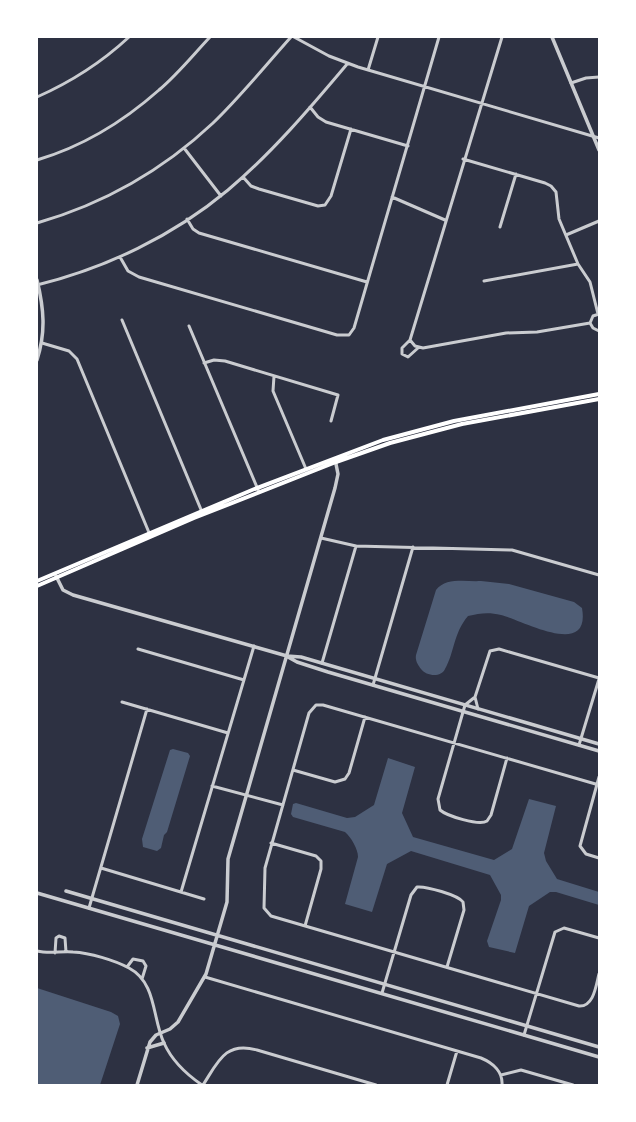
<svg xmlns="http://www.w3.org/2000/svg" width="636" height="1122" font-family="Overpass,sans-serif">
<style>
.water{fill:#4f5d75}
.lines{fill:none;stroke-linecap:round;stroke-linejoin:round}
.minor{stroke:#caccd0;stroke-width:3}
.tertiary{stroke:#caccd0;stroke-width:3.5}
.secondary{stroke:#fff;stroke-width:4}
</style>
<rect width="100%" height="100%" fill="#2d3142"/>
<path class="water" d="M481 581 509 584 574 602 582 608C591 659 524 621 501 615 489 612 480 613 468 616 453 634 455 651 445 669 441 678 426 676 421 669 418 665 415 661 416 655L436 590C446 577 466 582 481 581Z
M173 749 188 753 190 756 167 832 164 835 161 848 157 851 143 847 142 839 170 750Z
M388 758 415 767 402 813 413 837 494 860 512 849 529 799 556 806 544 853 546 861 557 879 599 892V905L556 892H550L529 906 515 953 489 947 487 941 501 900V895L490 875 411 851 387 864 372 912 345 904 358 857C358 849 351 837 345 832L293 817 291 814 293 804 296 803 347 818 355 817 374 805Z
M37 988 111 1012 118 1016 120 1024 100 1085H37Z"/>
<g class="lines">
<path class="minor" d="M294 37 329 56 358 67 599 138
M502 37 410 340 415 346 423 348 506 333 537 332 590 323
M368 70 378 37
M571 83 586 78 599 77
M37 97C71 82 102 62 129 37
M310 107 318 117 326 122 408 146
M184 148 221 196
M463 159 545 183 551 186 556 192 559 219 578 264 590 282 598 314
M37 160C81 147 124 121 159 90 178 74 193 55 210 37
M243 177 251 186 259 189 318 206 325 205 331 196 351 129
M392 197 445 220
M187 219 193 229 199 233 367 282
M37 223C103 204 163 170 213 123 241 96 265 66 291 37
M500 227 516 174
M566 235 599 221
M120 257 128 271 139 277 337 335H349L354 328 439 37
M484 281 578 264
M37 285C106 268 173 236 228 190 272 153 311 107 348 63
M599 314 593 316 590 323 593 328 599 331
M122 320 202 512
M189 326 259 492
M410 340 402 348V354L408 357 418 348
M42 343 69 351 77 359 150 535
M204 363 214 360 225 361 338 395 331 421
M274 376 273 391 306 469
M321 538 356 546 512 550 599 575
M138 649 244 680
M322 663 356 546
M373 685 413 547
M475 697 478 709
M122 702 228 733
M579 745 599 679
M507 758 491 815 487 821C479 826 447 816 440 810L438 799 465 705 475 697 490 651 499 649 599 678
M293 770 335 782 345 779 349 773 365 717
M599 777 580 846 586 854 599 858
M599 785 323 705H316L309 713 265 868 264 908 271 916 579 1006C594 1007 596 985 599 974
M212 786 283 805
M271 843 316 856 321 861V869L305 926
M101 868 204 899
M181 892 254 646
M89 908 147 709
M37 951C49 954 61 951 73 952 90 953 114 960 129 968 157 983 152 1018 164 1043 172 1061 186 1074 202 1085
M55 953 56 938 59 936 65 938 66 952
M127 967 133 959 143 961 146 966 142 979
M205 977 481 1058C493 1063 503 1072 502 1085
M382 993 411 895 417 887C426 886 458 895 463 902L464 910 447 967
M524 1035 555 932 564 928 599 938
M501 1075 521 1070 573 1085
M203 1085C218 1062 225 1041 257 1050L376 1085
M447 1085 457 1051"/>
<path class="tertiary" d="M552 37 599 150
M37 280C44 309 46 332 37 360
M56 576 63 590 73 595 287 656 301 657 599 744
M288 657 297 662 328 672 599 751
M66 891 599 1047
M37 893 599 1057
M147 1048 164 1043
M137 1085 150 1042 156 1035 170 1029 178 1022 206 974 227 902 228 859 335 488 338 474 335 459"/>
<path class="secondary" d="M37 581 252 490 383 440 454 421 599 394
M37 586 194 518 336 462 390 443 462 424 599 399"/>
</g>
<rect width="636" height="1122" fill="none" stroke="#ffffff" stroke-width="76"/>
</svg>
